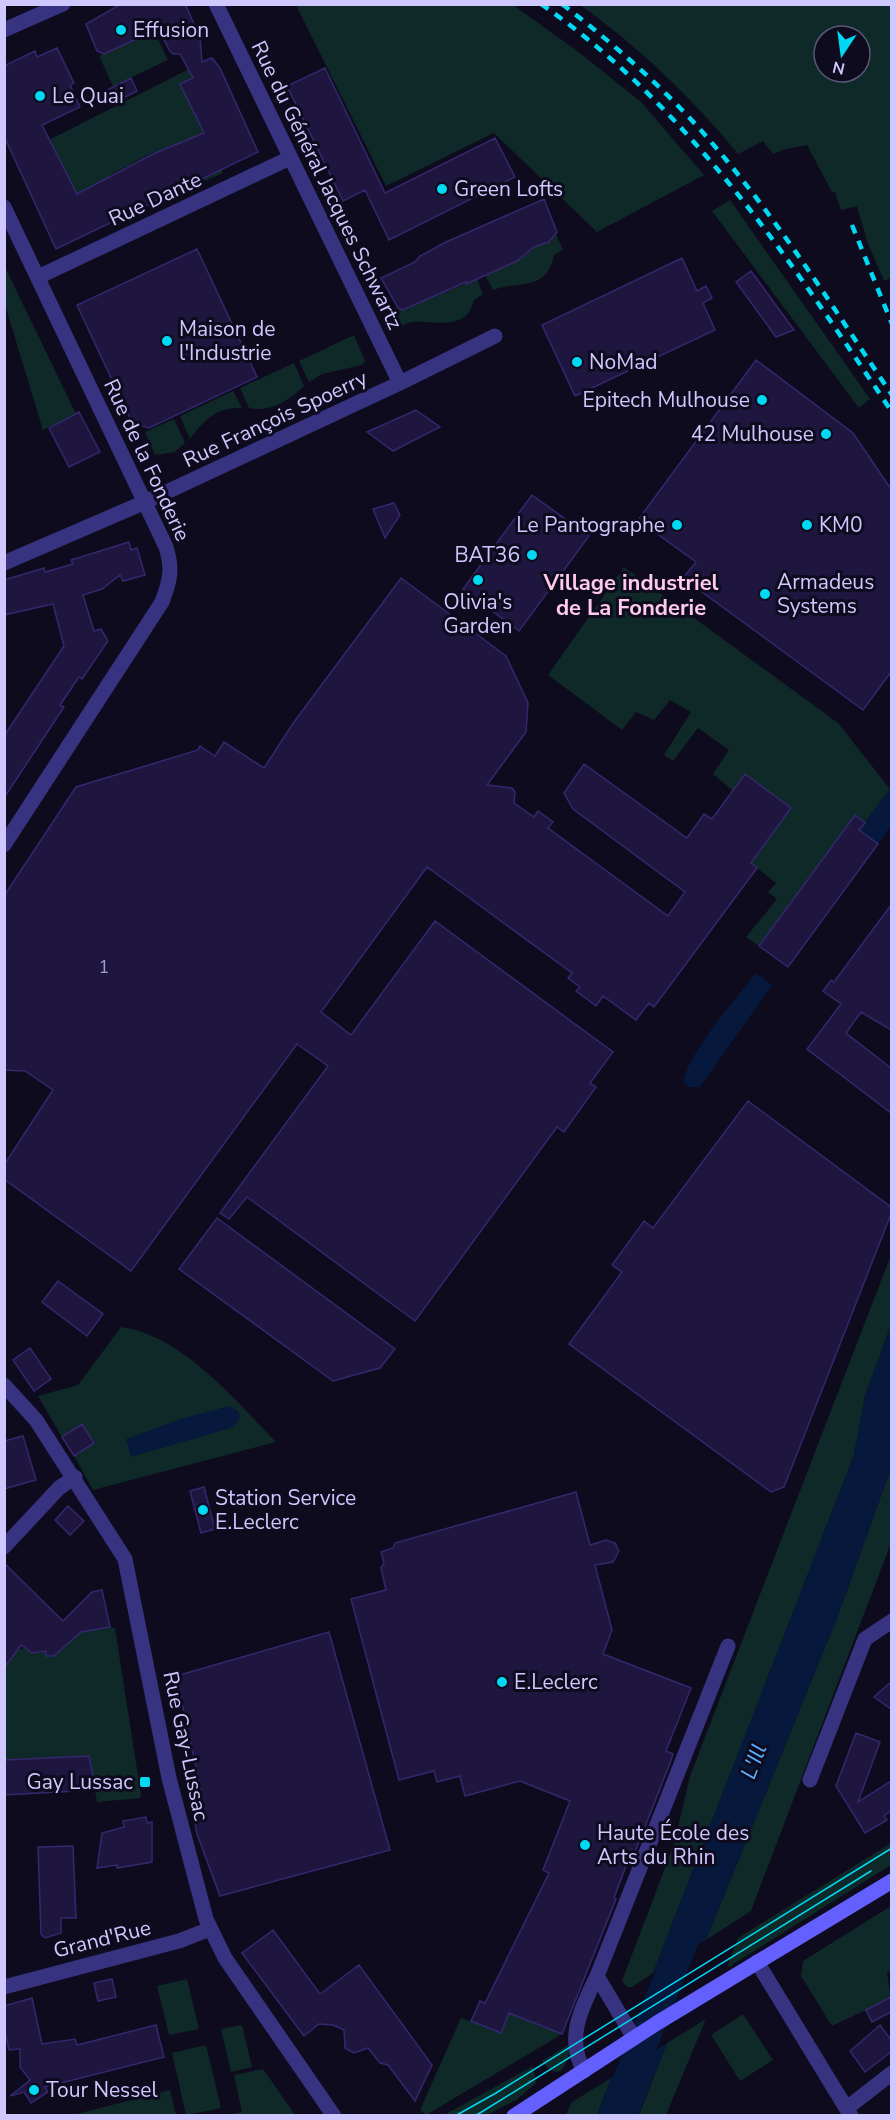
<svg xmlns="http://www.w3.org/2000/svg" width="896" height="2120" font-family="'Nunito Sans',sans-serif">
<style>
.green{fill:#0e2928;fill-rule:evenodd}
.water{fill:#06193c}
.pier{fill:#0e0b1e}
.lines{fill:none;stroke-linecap:round;stroke-linejoin:round}
.river{stroke:#06193c;stroke-width:30}
.building{fill:#1f1640;stroke:#35276e;stroke-width:1.5}
.minor{stroke:#373380;stroke-width:15}
.tertiary{stroke:#373380;stroke-width:15}
.secondary{stroke:#645fff;stroke-width:15}
.tram{stroke:#00d9f3;stroke-width:1.5}
.rail{stroke:#00d9f3;stroke-width:4.5;stroke-dasharray:9 8;stroke-linecap:butt}
.poi-dot{fill:#00d9f3;stroke:#0e0b1e;stroke-width:2}
.labels{text-anchor:middle;stroke-width:6;stroke-linejoin:round;paint-order:stroke}
.number-label{font-size:18px;fill:#a39ccf}
.poi-label{font-size:21px;fill:#cfc8ff;stroke:#0e0b1e;text-anchor:start}
.street-label{font-size:21px;fill:#cfc8ff;stroke:#0e0b1e}
.neighbourhood-label{font-size:22px;font-weight:bold;fill:#ffcaeb;stroke:#0e0b1e}
.water-label{font-size:22px;font-style:italic;fill:#56b0ff;stroke:#0e0b1e}
</style>
<rect width="100%" height="100%" fill="#0e0b1e"/>
<path class="green" d="M296 5H513L576 50 641 102 704 175 597 232 494 133 386 186Z
M580 5H891V278L884 281 867 241 857 206 841 210 835 192H832L807 145 786 149 773 154 763 141 738 154C693 99 638 46 580 5ZM824 36H860V72H824Z
M154 31 168 60 113 86 99 56Z
M197 65 190 72 193 78 180 84 223 173 205 181 187 142 152 153 110 175 111 178 83 206 52 145H39Z
M730 200 870 399 859 408 712 211Z
M556 234 563 250 554 255C546 293 518 280 493 290L485 275 517 261 534 247 552 241 550 235Z
M4 265 76 414 43 430 5 305Z
M477 279 483 294 474 300C467 332 435 320 412 322 406 323 400 326 394 329L387 313 397 307 402 309 404 304 408 310 410 307Z
M354 335 365 361 362 365 322 374 309 382 299 361Z
M294 363 304 386C290 400 270 413 249 408L240 388Z
M233 391 242 408C216 407 204 420 190 439L180 416Z
M174 419 185 443 175 452 155 455 145 432Z
M624 567 838 723 890 789 865 823 854 816 759 946 746 937 777 899 768 892 776 883 751 863 791 808 745 774 733 791 713 774 729 750 698 728 673 761 664 755 691 712 670 700 654 720 636 712 622 730 548 675Z
M891 1255V1325L865 1396 854 1455 653 1973 632 1987H627L622 1981 674 1844 690 1776Z
M121 1327C182 1335 235 1400 276 1442L93 1490 74 1456 94 1442 82 1424 62 1437 38 1396 78 1385Z
M891 1468V1543L751 1911 706 1940 837 1618Z
M110 1627 115 1628 141 1795 140 1798 97 1802 89 1756 5 1760V1656L13 1655 18 1649 26 1648 32 1653 46 1651V1656H54L81 1632Z
M891 1843V1865L727 1968 738 1938Z
M891 1906V1971L887 1973 891 1998 832 2026 801 1976 803 1961Z
M187 1979 199 2029 169 2035 157 1986Z
M509 2013 562 2034 426 2115 420 2110 461 2018 471 2021Z
M743 2014 773 2060 740 2081 711 2035Z
M706 2019 666 2115H639L667 2043Z
M242 2025 252 2067 231 2072 221 2029Z
M571 2043C568 2061 562 2087 542 2061Z
M206 2045 221 2108 186 2115 172 2053Z
M533 2066 536 2083 516 2100 487 2115H444Z
M263 2069 295 2115H228L242 2112 234 2075Z
M611 2078 597 2115H566L572 2102Z
M170 2090 176 2115H73Z"/>
<path class="water" d="M890 789 891 825 878 844 859 831Z
M756 973 772 985 700 1087H689L684 1083C683 1059 739 995 756 973Z
M891 1325V1468L837 1618 706 1940 653 1973 854 1455 865 1396Z
M229 1406 238 1411 240 1417 234 1427 131 1457 126 1439 181 1419Z
M667 2043 638 2115 597 2116 611 2078Z"/>
<path class="pier" d="M710 1937 707 1942 655 1976 651 1975Z
M666 2040 670 2041 607 2080 609 2075Z"/>
<g class="lines">
<path class="river" d="M614 2116 691 1922"/>
</g>
<path class="building" d="M121 4H185L200 37 202 62 212 58 220 68 258 152 56 249 4 136V66L35 51 37 57 57 48 74 83 70 85 80 107 42 125 77 194 153 154 204 133 180 84 193 78 180 54H173L170 51 158 29 104 54 97 51 86 24Z
M325 68 385 193 495 138 515 177 389 240 365 190 343 201 287 86Z
M131 78 137 91 110 105 103 92Z
M544 199 557 232 549 242 534 247 517 261 466 284V282L403 310 398 308 381 278 415 262 420 256 446 242Z
M197 249 257 377 149 428 132 423 77 305Z
M682 258 697 291 706 286 712 298 703 303 715 330 575 396 542 325Z
M751 271 794 330 776 337 736 282Z
M756 360 853 433 891 489V672L863 710 683 578 696 562 638 520Z
M416 410 440 427 393 451 367 432Z
M79 412 100 452 69 467 49 428Z
M532 495 589 536 519 631 463 589Z
M394 503 400 515 385 538 373 509Z
M129 542 131 550 137 548 145 575 123 581 120 575 102 589 83 595 94 631 101 629 108 641 82 679 79 677 60 705 64 707 4 798V736L64 646 53 604 4 615V580L44 568 45 572 73 564 71 560Z
M401 578 506 656 528 703 526 732 487 785 512 788 515 792 514 803 534 817 538 811 553 822 548 828 668 916 685 892 573 809 564 793 584 764 687 838 704 814 712 819 745 774 791 808 751 863 757 868 654 1007 649 1003 636 1020 603 996 596 1006 576 991 580 987 568 978 572 973 427 867 321 1012 351 1035 435 921 613 1052 590 1083 596 1087 564 1132 557 1127 415 1321 247 1197 229 1219 220 1213 328 1066 297 1044 131 1271 4 1179V1165L53 1090 25 1071 4 1070V896L76 787 198 750 200 746 215 756 224 742 264 768 294 722Z
M855 815 865 823 859 830 878 844 788 967 759 946Z
M891 905V1030L861 1012 846 1033 891 1068V1113L807 1049 841 1004 823 991 831 980 834 982Z
M748 1101 891 1207V1214L784 1487 771 1492 569 1344 622 1272 612 1265 644 1221 653 1228Z
M217 1218 395 1349 380 1368 333 1381 179 1269Z
M58 1281 103 1314 87 1336 42 1302Z
M30 1348 51 1379 34 1391 13 1360Z
M82 1424 94 1443 74 1456 62 1437Z
M23 1436 36 1480 4 1489V1441Z
M204 1487 215 1529 201 1533 190 1491Z
M576 1492 590 1545 606 1540 615 1543 619 1551 613 1562 595 1565 612 1630 603 1654 691 1688 666 1751 673 1754 670 1763 635 1852 632 1850 614 1898 616 1899 562 2034 509 2013 501 2033 471 2021 480 2001 485 2003 549 1873 543 1870 570 1801 520 1781 465 1796 460 1776 437 1782 434 1771 399 1780 351 1599 386 1590 381 1568 384 1563 381 1552 393 1548 395 1543Z
M68 1506 84 1521 70 1535 55 1520Z
M4 1563 63 1621 92 1592 102 1590 110 1627 81 1632 54 1656H46V1651L32 1653 21 1645 4 1668Z
M329 1632 390 1850 220 1896 197 1834 190 1798 202 1795 176 1676Z
M891 1682V1709L874 1697Z
M856 1733 880 1742 858 1802 891 1781V1811L884 1816 887 1820 865 1833 836 1786Z
M89 1756 96 1790 4 1795V1760Z
M146 1817 147 1823 152 1822V1862L117 1868V1865L97 1868 102 1833 124 1827 123 1821Z
M73 1846 76 1918H61V1933L45 1938 41 1934 38 1847Z
M273 1930 320 1994 359 1965 432 2065 415 2101 388 2065 380 2063 368 2048 354 2053 345 2048 344 2030 333 2025 319 2024 304 2036 242 1953Z
M112 1979 116 1997 98 2001 94 1983Z
M891 1997V2012L872 2022 866 2010Z
M32 1998 42 2044 75 2039 77 2045 156 2025 164 2057 45 2087 48 2092 31 2103 24 2092 10 2096 30 2080 20 2067V2049L9 2050 4 2027V2006Z
M880 2025 891 2040V2052L865 2072 850 2051Z"/>
<g class="lines">
<path class="minor" d="M216 4 400 383
M4 207 166 547C173 569 170 581 162 602L4 845
M38 277 290 158
M4 563 145 502 400 383 495 336
M4 1547 59 1488 75 1477
M810 1780 865 1639 892 1621
M597 1976 634 2038
M4 1987 179 1941 210 1929
M584 2071C565 2038 582 2007 597 1976L728 1646
M847 2108 892 2073"/>
<path class="tertiary" d="M4 30 63 4
M4 1385 36 1420 125 1559 169 1778 206 1919 225 1958 334 2116
M757 1962 851 2116"/>
<path class="secondary" d="M514 2116 657 2023 892 1881"/>
<path class="tram" d="M455 2116 496 2093 892 1848
M475 2116 871 1871"/>
<path class="rail" d="M541 4C692 109 791 262 892 412
M562 4C610 41 656 81 697 126 771 208 830 303 892 395
M852 225 892 324"/>
</g>
<g class="poi-dot">
<circle cx="121" cy="30" r="6"/>
<circle cx="40" cy="96" r="6"/>
<circle cx="442" cy="189" r="6"/>
<circle cx="167" cy="341" r="6"/>
<circle cx="577" cy="362" r="6"/>
<circle cx="762" cy="400" r="6"/>
<circle cx="826" cy="434" r="6"/>
<circle cx="677" cy="525" r="6"/>
<circle cx="807" cy="525" r="6"/>
<circle cx="532" cy="555" r="6"/>
<circle cx="478" cy="580" r="6"/>
<circle cx="765" cy="594" r="6"/>
<circle cx="203" cy="1510" r="6"/>
<circle cx="502" cy="1682" r="6"/>
<rect x="139" y="1776" width="12" height="12" rx="3"/>
<circle cx="585" cy="1845" r="6"/>
<circle cx="34" cy="2090" r="6"/>
</g>
<g class="labels">
<g class="number-label">
<text x="104" y="973">1</text>
</g>
<g class="poi-label">
<text x="133" y="37">Effusion</text>
<text x="52" y="103">Le Quai</text>
<text x="454" y="196">Green Lofts</text>
<text x="179" y="336">Maison de<tspan x="179" dy="24">l'Industrie</tspan></text>
<text x="589" y="369">NoMad</text>
<text x="750" y="407" text-anchor="end">Epitech Mulhouse</text>
<text x="814" y="441" text-anchor="end">42 Mulhouse</text>
<text x="665" y="532" text-anchor="end">Le Pantographe</text>
<text x="819" y="532">KM0</text>
<text x="520" y="562" text-anchor="end">BAT36</text>
<text x="777" y="589">Armadeus<tspan x="777" dy="24">Systems</tspan></text>
<text x="478" y="609" text-anchor="middle">Olivia's<tspan x="478" dy="24">Garden</tspan></text>
<text x="215" y="1505">Station Service<tspan x="215" dy="24">E.Leclerc</tspan></text>
<text x="514" y="1689">E.Leclerc</text>
<text x="133" y="1789" text-anchor="end">Gay Lussac</text>
<text x="597" y="1840">Haute École des<tspan x="597" dy="24">Arts du Rhin</tspan></text>
<text x="46" y="2097">Tour Nessel</text>
</g>
<g class="street-label">
<text transform="translate(327 185) rotate(64)" y="7">Rue du Général Jacques Schwartz</text>
<text transform="translate(155 199) rotate(-25)" y="7">Rue Dante</text>
<text transform="translate(275 419) rotate(-25)" y="7">Rue François Spoerry</text>
<text transform="translate(147 460) rotate(65)" y="7">Rue de la Fonderie</text>
<text transform="translate(186 1746) rotate(78)" y="7">Rue Gay-Lussac</text>
<text transform="translate(102 1939) rotate(-14)" y="7">Grand'Rue</text>
</g>
<g class="neighbourhood-label">
<text x="631" y="590">Village industriel<tspan x="631" dy="25">de La Fonderie</tspan></text>
</g>
<g class="water-label">
<text transform="translate(753 1761) rotate(-69)" y="8">L'Ill</text>
</g>
</g>
<rect width="896" height="2120" fill="none" stroke="#cfc8ff" stroke-width="12"/>
<g transform="translate(842 54) rotate(193)"><circle r="28" fill="#0e0b1e" stroke="#5b5778" stroke-width="1.5"/>
<path d="M0-4.5L10 22L0 15L-10 22Z" fill="#00d9f3"/>
<text y="-9" font-size="16" font-weight="bold" text-anchor="middle" fill="#cfc8ff">N</text>
</g>
</svg>
